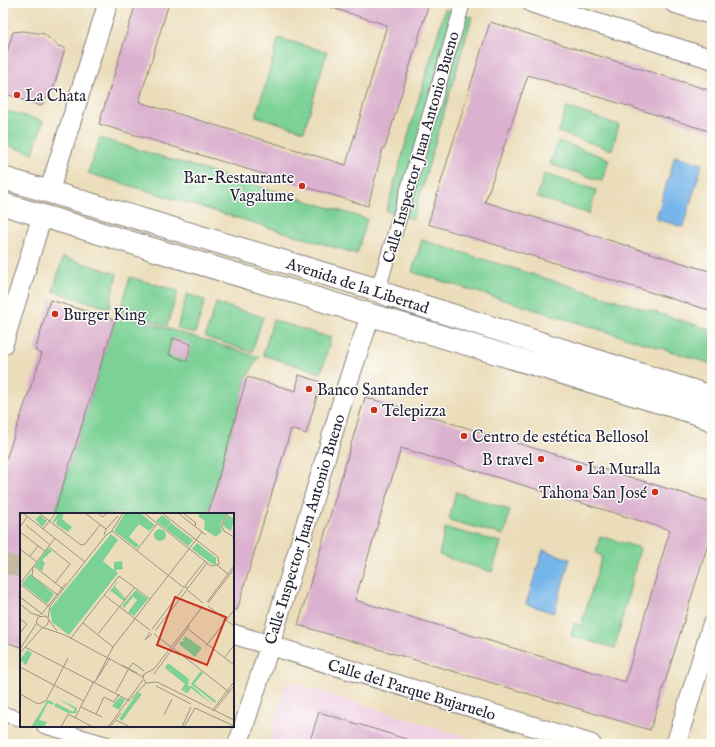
<svg xmlns="http://www.w3.org/2000/svg" width="715" height="747" font-family="'IM FELL English',serif">
<style>
.built{fill:#f0d0e4}
.green{fill:#7bd196;stroke:#4e7a68}
.water{fill:#76b5ea;stroke:#4c6c92}
.building{fill:#dbb1cf;fill-rule:evenodd}
.lines{fill:none;stroke-linecap:round;stroke-linejoin:round}
.minor-tunnel{stroke:#c3b8a0;stroke-width:19;stroke-dasharray:19 10;stroke-linecap:butt}
.pedestrian-casing{stroke:#86807a;stroke-width:16}
.minor-casing{stroke:#86807a;stroke-width:21}
.tertiary-casing{stroke:#86807a;stroke-width:24}
.pedestrian{stroke:#fff;stroke-width:14}
.minor{stroke:#fff;stroke-width:19}
.tertiary{stroke:#fff;stroke-width:22}
.poi-dot{fill:#c8321e;stroke:#fdfcf7;stroke-width:1.5}
.labels{text-anchor:middle;stroke-width:3;stroke-linejoin:round;paint-order:stroke}
.poi-label{font-size:16px;fill:#22223b;stroke:#fdfcf7;text-anchor:start}
.street-label{font-size:16px;fill:#22223b;stroke:#fdfcf7}
.inset-road{fill:none;stroke:#9b9287;stroke-width:1}
.view{fill:#c8321e;fill-opacity:0.15;stroke:#c8321e;stroke-width:2}
.inset-edge{fill:none;stroke:#22223b;stroke-width:2}
</style>
<rect width="100%" height="100%" fill="#fdfcf7"/>
<filter id="ink" filterUnits="userSpaceOnUse"><feTurbulence type="fractalNoise" baseFrequency=".025" numOctaves="2"/><feDisplacementMap in="SourceGraphic" scale="8" xChannelSelector="R" yChannelSelector="G"/><feConvolveMatrix kernelMatrix="1 2 1 2 8 2 1 2 1" color-interpolation-filters="sRGB"/></filter>
<filter id="wash" filterUnits="userSpaceOnUse"><feTurbulence type="fractalNoise" baseFrequency=".012" numOctaves="4" result="noise"/><feDisplacementMap in="SourceGraphic" scale="16" xChannelSelector="R" yChannelSelector="G"/><feGaussianBlur stdDeviation="0.9" result="paint"/><feColorMatrix in="noise" values="0 0 0 0 0 0 0 0 0 0 0 0 0 0 0 0 0 1.4 0 .05"/><feComposite in="paint" operator="in"/></filter>
<g filter="url(#wash)">
<rect width="100%" height="100%" fill="#ebddb9"/>
<path class="built" d="M287 681 489 744H268Z"/>
<path class="green" d="M445 9 472 17 413 219 386 211Z
M279 38 327 52 304 131 256 116Z
M567 107 619 125 612 150 558 132Z
M3 110 43 121 33 153 3 144Z
M100 138 367 219 357 254 88 173Z
M558 141 609 159 602 181 550 164Z
M544 174 596 190 589 214 537 197Z
M422 240 712 330V364L412 272Z
M63 257 117 274 109 308 53 291Z
M130 277 178 291 167 326 120 311Z
M187 294 205 300 195 334 177 328Z
M216 303 263 317 252 352 205 337Z
M117 313 259 357 247 377 208 514H54Z
M273 320 331 338 321 373 263 355Z
M456 492 510 510 504 535 449 520Z
M445 528 501 542 492 572 439 555Z
M600 536 640 548 615 648 571 636 574 623 581 626 602 556 596 553Z"/>
<path class="water" d="M675 156 702 164 683 227 656 219Z
M543 550 570 559 554 613 526 604Z"/>
<g id="blocks">
<path class="building" d="M136 3H169L139 102 346 165 387 25 329 7V3H429L385 148H383L368 206 99 124Z
M490 22 712 91V132L528 75 485 202 712 272V311L428 224Z
M23 31 44 34 58 46 65 48 53 90 41 106 3 93V66L13 32Z
M50 300 115 320 54 514H21V647L3 641V468L42 354 35 351Z
M173 338 191 344 187 361 169 355Z
M299 375 321 382 306 434 291 429 237 610H233V514H208L247 377 296 391Z
M365 397 712 502V531L650 730 298 625ZM401 448 670 530 625 682 355 600Z
M319 712 409 740V744H309Z"/>
</g>
</g>
<g filter="url(#ink)">
<use href="#blocks" fill-opacity="0" stroke="#86807a" stroke-width="1"/>
<g class="lines">
<path class="minor-tunnel" d="M3 563 21 568"/>
<g class="pedestrian-casing">
<path id="pedestrian" d="M378 290 463 3
M3 714 21 719
M44 726 107 744"/>
</g>
<g class="minor-casing">
<path id="minor" d="M532 3 712 59
M674 3 712 15
M49 192 108 3
M3 345 42 216
M233 634 591 744
M238 744 270 645 348 382 371 314
M676 744 712 625"/>
</g>
<g class="tertiary-casing">
<path id="tertiary" d="M3 178 372 288 391 296 712 397
M3 204 699 414 712 420"/>
</g>
<use href="#pedestrian" class="pedestrian"/>
<use href="#minor" class="minor"/>
<use href="#tertiary" class="tertiary"/>
</g>
</g>
<g class="poi-dot">
<circle cx="17" cy="95" r="4"/>
<circle cx="302" cy="186" r="4"/>
<circle cx="55" cy="314" r="4"/>
<circle cx="309" cy="389" r="4"/>
<circle cx="374" cy="410" r="4"/>
<circle cx="464" cy="436" r="4"/>
<circle cx="541" cy="459" r="4"/>
<circle cx="579" cy="468" r="4"/>
<circle cx="655" cy="492" r="4"/>
</g>
<g class="labels">
<g class="poi-label">
<text x="25" y="101">La Chata</text>
<text x="294" y="183" text-anchor="end">Bar-Restaurante<tspan x="294" dy="18">Vagalume</tspan></text>
<text x="63" y="320">Burger King</text>
<text x="317" y="395">Banco Santander</text>
<text x="382" y="416">Telepizza</text>
<text x="472" y="442">Centro de estética Bellosol</text>
<text x="533" y="465" text-anchor="end">B travel</text>
<text x="587" y="474">La Muralla</text>
<text x="647" y="498" text-anchor="end">Tahona San José</text>
</g>
<g class="street-label">
<text transform="translate(420 147) rotate(-74)" y="6">Calle Inspector Juan Antonio Bueno</text>
<text transform="translate(358 285) rotate(18)" y="6">Avenida de la Libertad</text>
<text transform="translate(304 529) rotate(-73)" y="6">Calle Inspector Juan Antonio Bueno</text>
<text transform="translate(412 689) rotate(17)" y="6">Calle del Parque Bujaruelo</text>
</g>
</g>
<g transform="translate(20 513)">
<rect width="214" height="214" fill="#ebddb9"/>
<path d="M38 0H44L42 6 52 14 48 19 36 11 38 5 34 10 33 8ZM105 0H120L135 12 129 18 119 11 109 24 119 32 116 35 94 18ZM180 0 207 1 200 11 202 18 196 24 184 16 185 8 178 3ZM12 2 16 6 20 2 27 8 22 14ZM142 2 151 9 146 16 136 8ZM208 2 214 6 211 18 202 12ZM151 10 173 27 168 33 146 16ZM134 22a6 6 0 1 1 12 0a6 6 0 1 1-12 0ZM91 21 98 27 83 48 94 57V49L102 48 103 56 95 57 98 60 49 122 32 109 30 96ZM177 30 196 45V51H192L172 36ZM28 35 32 38 22 47 25 50 22 58 15 53ZM10 61 34 81 27 91 2 71ZM98 68 95 74 106 85 93 76 106 86 104 88 91 78 87 82ZM116 77 128 86 114 103 108 99 117 87 113 84 104 95 102 93ZM165 123 182 135 175 144 159 131 161 128 164 129 163 126 165 128 163 126ZM7 137 12 140 6 152 0 147ZM148 150 169 166 168 173H172L193 192 171 175 167 180 164 179 167 174 164 178 161 177 165 171 145 155ZM181 158 183 160 174 171 196 188 195 190 171 171ZM118 179 122 181 102 208 99 206ZM100 184 105 187 99 197 92 193ZM37 185 57 195 56 200H48L34 193 36 190 53 199 55 196ZM28 187 34 190 33 192 28 190 19 207 27 209 24 214H11Z" fill="#7bd196"/>
<path class="inset-road" d="M3 0 65 49M19 0 61 32 65 31 80 12M65 0 86 16M78 0 83 4 87 0M124 0 191 53 199 51 198 44 142 0M158 0 186 22M163 0 176 10 175 13M208 0 201 12 204 18 214 24M6 12 30 32M0 14 7 4M23 16 36 0M92 18 163 74H167V77L183 90M0 19 25 38M84 22 86 16 98 3M29 34 50 51 35 70M0 36 17 49M117 37 137 11M10 43 18 33M197 52 208 61M14 53 43 76M13 54 12 63 38 82M0 71 35 25M0 71 28 93M165 73 185 48M168 75 187 50M84 82 130 117M0 84 22 101M187 89 214 53M188 90 214 56M0 91 11 100 20 103M188 93 214 113M21 102 46 70M28 105 30 93 86 22 91 19 103 0M0 106 7 111 0 120M29 107 27 112 23 115 16 110 18 104 25 103 27 104 37 118M63 110 93 134M24 115 45 122 123 164M132 116 163 76M168 116 214 152M135 118 166 78M130 119 125 127 132 121M78 121 115 74M134 121 151 134M51 125 99 63 130 86M186 133 214 97M5 134 110 188M153 135 209 179M0 136 16 111M0 140 22 115M205 144 214 132M102 152 117 160M0 154 64 188M109 155 113 150 124 158M124 161 123 165 126 170 137 169 214 207M124 161 134 156 183 93M134 161 170 112M77 166 90 145M75 169 93 134 182 19M136 173 171 191M96 179 108 157M0 181 18 191 26 188 48 145M111 186 126 170M61 194 82 204M175 195 214 213M192 198 214 169M194 198 214 173M76 201 84 184 94 189 99 181M144 202 152 186M55 205 74 168M96 207 110 214M41 214 48 201 73 214M88 214 123 167M90 214 101 200M162 214 171 194M164 214 175 195"/>
<path class="view" d="M155 84 206 104 187 152 137 132Z"/>
<rect width="214" height="214" class="inset-edge"/>
</g>
<rect width="715" height="747" fill="none" stroke="#fdfcf7" stroke-width="16"/>
</svg>
